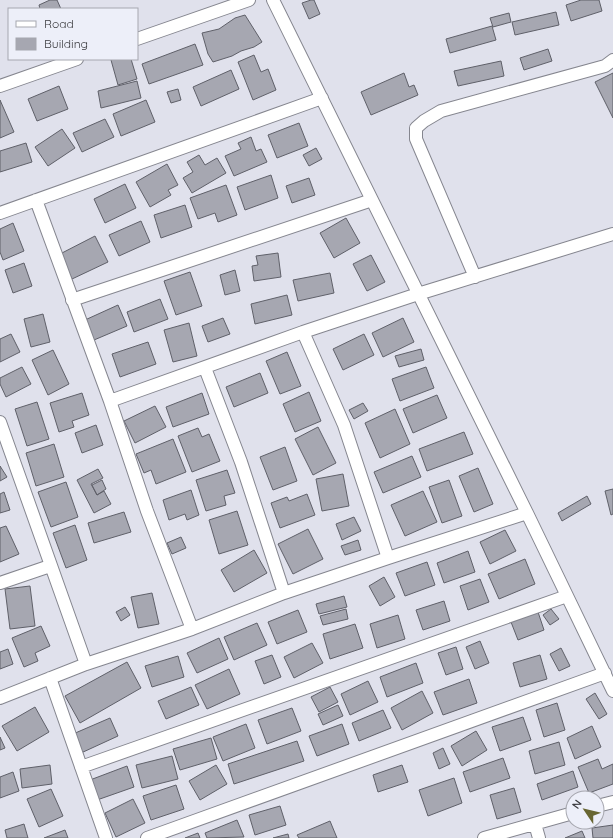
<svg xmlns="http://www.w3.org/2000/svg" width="613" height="838" font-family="Quicksand,sans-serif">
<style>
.building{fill:#a6a7b1;stroke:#5f6069}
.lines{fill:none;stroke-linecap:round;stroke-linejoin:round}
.minor-casing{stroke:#85868f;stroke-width:14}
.minor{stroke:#fff;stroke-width:12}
</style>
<rect width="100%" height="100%" fill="#e0e1ec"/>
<path class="building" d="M50 0H57L61 9H40L39 5Z
M311 0H314L320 14 309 19 302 3Z
M581 0H599L602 11 571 21 566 5Z
M556 12 559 25 515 35 512 22Z
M509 13 511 22 493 27 490 18Z
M245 15 262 42 254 47 241 51 232 56 213 62 208 54 202 33 219 29 235 18Z
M492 26 496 40 450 53 446 39Z
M195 44 203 65 149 84 142 64Z
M548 49 552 61 524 70 520 58Z
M254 55 261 72 268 69 276 90 253 100 238 62Z
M114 59H131L137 79 118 85 111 60Z
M501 61 504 76 458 86 454 71Z
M231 70 239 89 201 106 193 87Z
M404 73 409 87 414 85 418 95 371 115 361 92Z
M613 73V118L595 82Z
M137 81 141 98 101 108 98 91Z
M59 86 68 109 37 121 28 99Z
M178 89 181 100 171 103 167 92Z
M0 100 14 132 0 138Z
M146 100 155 122 121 136 113 114Z
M105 119 114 137 82 152 73 133Z
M299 123 308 146 277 158 268 135Z
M62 129 75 148 48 166 35 147Z
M251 137 256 151 261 149 267 162 234 176 225 156 241 149 238 143Z
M26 143 32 162 0 172V151Z
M316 148 322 159 309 166 303 155Z
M199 155 205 165 217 158 226 173 192 193 183 178 193 172 187 162Z
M167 164 178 185 168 190 171 195 150 207 136 182Z
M271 175 278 198 245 210 237 187Z
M309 178 315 195 292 203 286 186Z
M125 184 136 208 105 223 94 199Z
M226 185 237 215 218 222 215 213 198 219 190 198Z
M185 205 192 227 161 238 154 215Z
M346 218 360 243 334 258 320 233Z
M141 221 150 242 119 256 109 235Z
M13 223 24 251 3 260 0 252V229Z
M95 236 108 262 72 279 60 254Z
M278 253 281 277 254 281 252 266 258 265 256 256Z
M371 255 385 282 367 291 353 264Z
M24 263 32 286 13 293 5 270Z
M235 270 240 291 225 295 220 275Z
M190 272 202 306 176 315 164 281Z
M330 273 334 293 298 301 293 280Z
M287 295 292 315 255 324 251 304Z
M160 299 168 319 134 332 127 312Z
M118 305 127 326 94 340 85 320Z
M43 314 50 342 31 347 24 319Z
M223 318 230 334 208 342 202 326Z
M403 318 414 342 383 357 372 333Z
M189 323 197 356 173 362 164 330Z
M11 334 20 352 0 362V339Z
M364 334 374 355 343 370 333 349Z
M148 342 156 364 120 377 112 354Z
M421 349 424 360 399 367 395 356Z
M53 350 69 384 48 395 32 360Z
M287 352 301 386 280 394 266 361Z
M22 367 31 384 6 397 0 384V378Z
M426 367 434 388 400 401 392 379Z
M260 373 268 393 234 407 226 387Z
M309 392 321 421 295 432 283 404Z
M82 393 89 415 72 421 74 427 59 432 50 403Z
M202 393 209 414 173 427 166 407Z
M437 395 447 418 413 433 403 409Z
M37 402 49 439 27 446 15 409Z
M363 403 368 411 354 419 349 410Z
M155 406 166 427 135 443 124 421Z
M395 409 410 444 380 458 365 423Z
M96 425 103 445 82 453 75 433Z
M318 427 336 463 313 475 295 439Z
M198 428 202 437 209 434 220 461 192 472 178 436Z
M464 432 473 454 427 471 419 449Z
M173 439 186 472 156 484 151 470 144 473 136 454Z
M54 444 64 477 36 486 26 453Z
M285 447 297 481 273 490 260 457Z
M412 456 421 477 383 493 374 472Z
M0 466 7 477 0 481Z
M478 468 493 504 474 512 459 476Z
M98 469 103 478 91 484 97 495 104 491 111 504 94 513 77 480Z
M227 470 235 493 224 496 226 505 206 511 196 480Z
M343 474 349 506 322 511 316 479Z
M102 480 106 489 97 495 92 485Z
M449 480 462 516 442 523 429 487Z
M66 482 78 517 51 527 38 492Z
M613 489V514L611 515 605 491Z
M191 490 199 515 187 520 185 514 169 520 163 500Z
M423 491 437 522 405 536 391 505Z
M4 492 10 510 0 513V494Z
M307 494 315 515 280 528 271 503 287 497 289 501Z
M587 496 591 504 562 521 558 513Z
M237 511 248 545 219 554 209 520Z
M124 512 131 532 94 543 88 523Z
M354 517 361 531 342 540 336 524Z
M75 525 87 560 66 568 53 533Z
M6 526 19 554 0 562V528Z
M308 529 323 559 293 574 278 544Z
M505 530 516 551 490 564 480 542Z
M181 537 186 548 172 554 167 543Z
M358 540 361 550 345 555 341 546Z
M254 550 267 573 234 592 221 570Z
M468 551 475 572 444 583 437 563Z
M525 559 535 584 499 599 488 574Z
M427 562 435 585 405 596 396 573Z
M384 577 395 597 380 606 369 586Z
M480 579 489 602 468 610 460 586Z
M30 586 35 626 10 629 5 589Z
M152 593 159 624 138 628 131 597Z
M344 596 347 607 319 614 316 604Z
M444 601 450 621 423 630 416 610Z
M125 607 130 615 121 621 116 612Z
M346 609 348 619 323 625 320 616Z
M551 609 559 619 550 625 543 615Z
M298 610 307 632 277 644 268 622Z
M538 612 544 630 518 640 511 622Z
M398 615 405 639 377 648 370 624Z
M257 623 267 645 234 660 224 637Z
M355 624 363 648 330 659 323 634Z
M41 626 50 646 35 653 38 661 24 667 12 638Z
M219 638 228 659 197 673 187 653Z
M480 641 489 663 475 669 466 647Z
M312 643 323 663 294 678 284 657Z
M456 647 463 669 446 675 438 653Z
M561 648 570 666 559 671 550 654Z
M8 649 13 664 0 669V652Z
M272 655 281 677 264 684 255 661Z
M540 655 547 679 520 687 513 663Z
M178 656 184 677 152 687 145 666Z
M127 662 141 688 80 723 65 696Z
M416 663 423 683 387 697 380 677Z
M229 669 240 694 207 709 195 685Z
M469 679 477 703 443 715 434 692Z
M368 681 378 702 350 715 341 694Z
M191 687 199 705 166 719 158 701Z
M330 687 338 702 319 712 311 697Z
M422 691 433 713 402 730 391 708Z
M595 693 607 714 599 719 586 699Z
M557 703 565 730 544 737 536 710Z
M338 705 343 716 323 725 318 714Z
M35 707 49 732 17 751 2 726Z
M292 708 301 731 267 744 258 720Z
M383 710 391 728 359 741 352 723Z
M523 717 531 740 500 751 492 727Z
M110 718 118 736 81 753 73 734Z
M246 724 255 748 223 761 213 737Z
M342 724 349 744 317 756 309 736Z
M592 726 601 747 575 759 567 738Z
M476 731 487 750 462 766 451 746Z
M0 737 5 748 0 750Z
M211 738 217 759 180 770 173 749Z
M297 741 304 761 234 784 228 764Z
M559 742 565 765 535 774 529 751Z
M443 748 450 764 439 769 433 753Z
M172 756 178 779 142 788 136 765Z
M503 758 510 778 470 792 463 772Z
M598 759 602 769 613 764V784L589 793 578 767Z
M50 765 52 784 22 788 20 769Z
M216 765 227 784 200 800 189 781Z
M402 765 408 782 378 792 373 775Z
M127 766 134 787 97 800 90 780Z
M573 771 578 787 542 800 537 784Z
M13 772 19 791 0 798V777Z
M454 778 462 803 428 816 419 790Z
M176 785 184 809 151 820 143 796Z
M514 788 521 812 497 819 490 795Z
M51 789 63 816 39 827 27 799Z
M133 799 145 823 116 837 105 813Z
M280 806 286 825 255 835 249 815Z
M237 820 244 837 207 838 205 833Z
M330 821 337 838H299L297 835Z
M24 824 28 838H7L5 830Z
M613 825V838H593L592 828Z
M65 830 68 838H44Z
M582 831 585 838H565Z
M198 833 200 838H185Z
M288 834 289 838H273Z"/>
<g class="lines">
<g class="minor-casing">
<path id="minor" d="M273 0 527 513 613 691
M137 39 249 0
M0 86 77 59
M36 200 110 401 147 511 192 629
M0 213 322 98
M475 277 416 139V128L424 121 441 111 605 66 613 60
M72 300 372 200
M303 332 344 425 388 558
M205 368 241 462 284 593
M110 401 303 332 418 294 613 234
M0 422 86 664
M0 583 50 566
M50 678 106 838
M0 698 86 664 192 629 284 593 388 558 527 513
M81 767 567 596
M597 806 613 802
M535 824 539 838
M147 838 605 673
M484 838 573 813"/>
</g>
<use href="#minor" class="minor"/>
</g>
<rect x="8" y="8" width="130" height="52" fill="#edeff9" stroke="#a6a7af"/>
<rect x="16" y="21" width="20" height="6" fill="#ffffff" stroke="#a6a7af"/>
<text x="44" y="28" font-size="12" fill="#3b3b3f">Road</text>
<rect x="16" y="38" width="20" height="12" fill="#a6a7b1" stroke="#a6a7af"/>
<text x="44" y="48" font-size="12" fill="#3b3b3f">Building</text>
<g transform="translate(585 810) rotate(305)"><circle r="19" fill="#edeff9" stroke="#a6a7af"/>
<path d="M0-3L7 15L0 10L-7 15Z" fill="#686632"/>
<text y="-6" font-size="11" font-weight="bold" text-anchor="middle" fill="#3b3b3f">N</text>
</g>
</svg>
